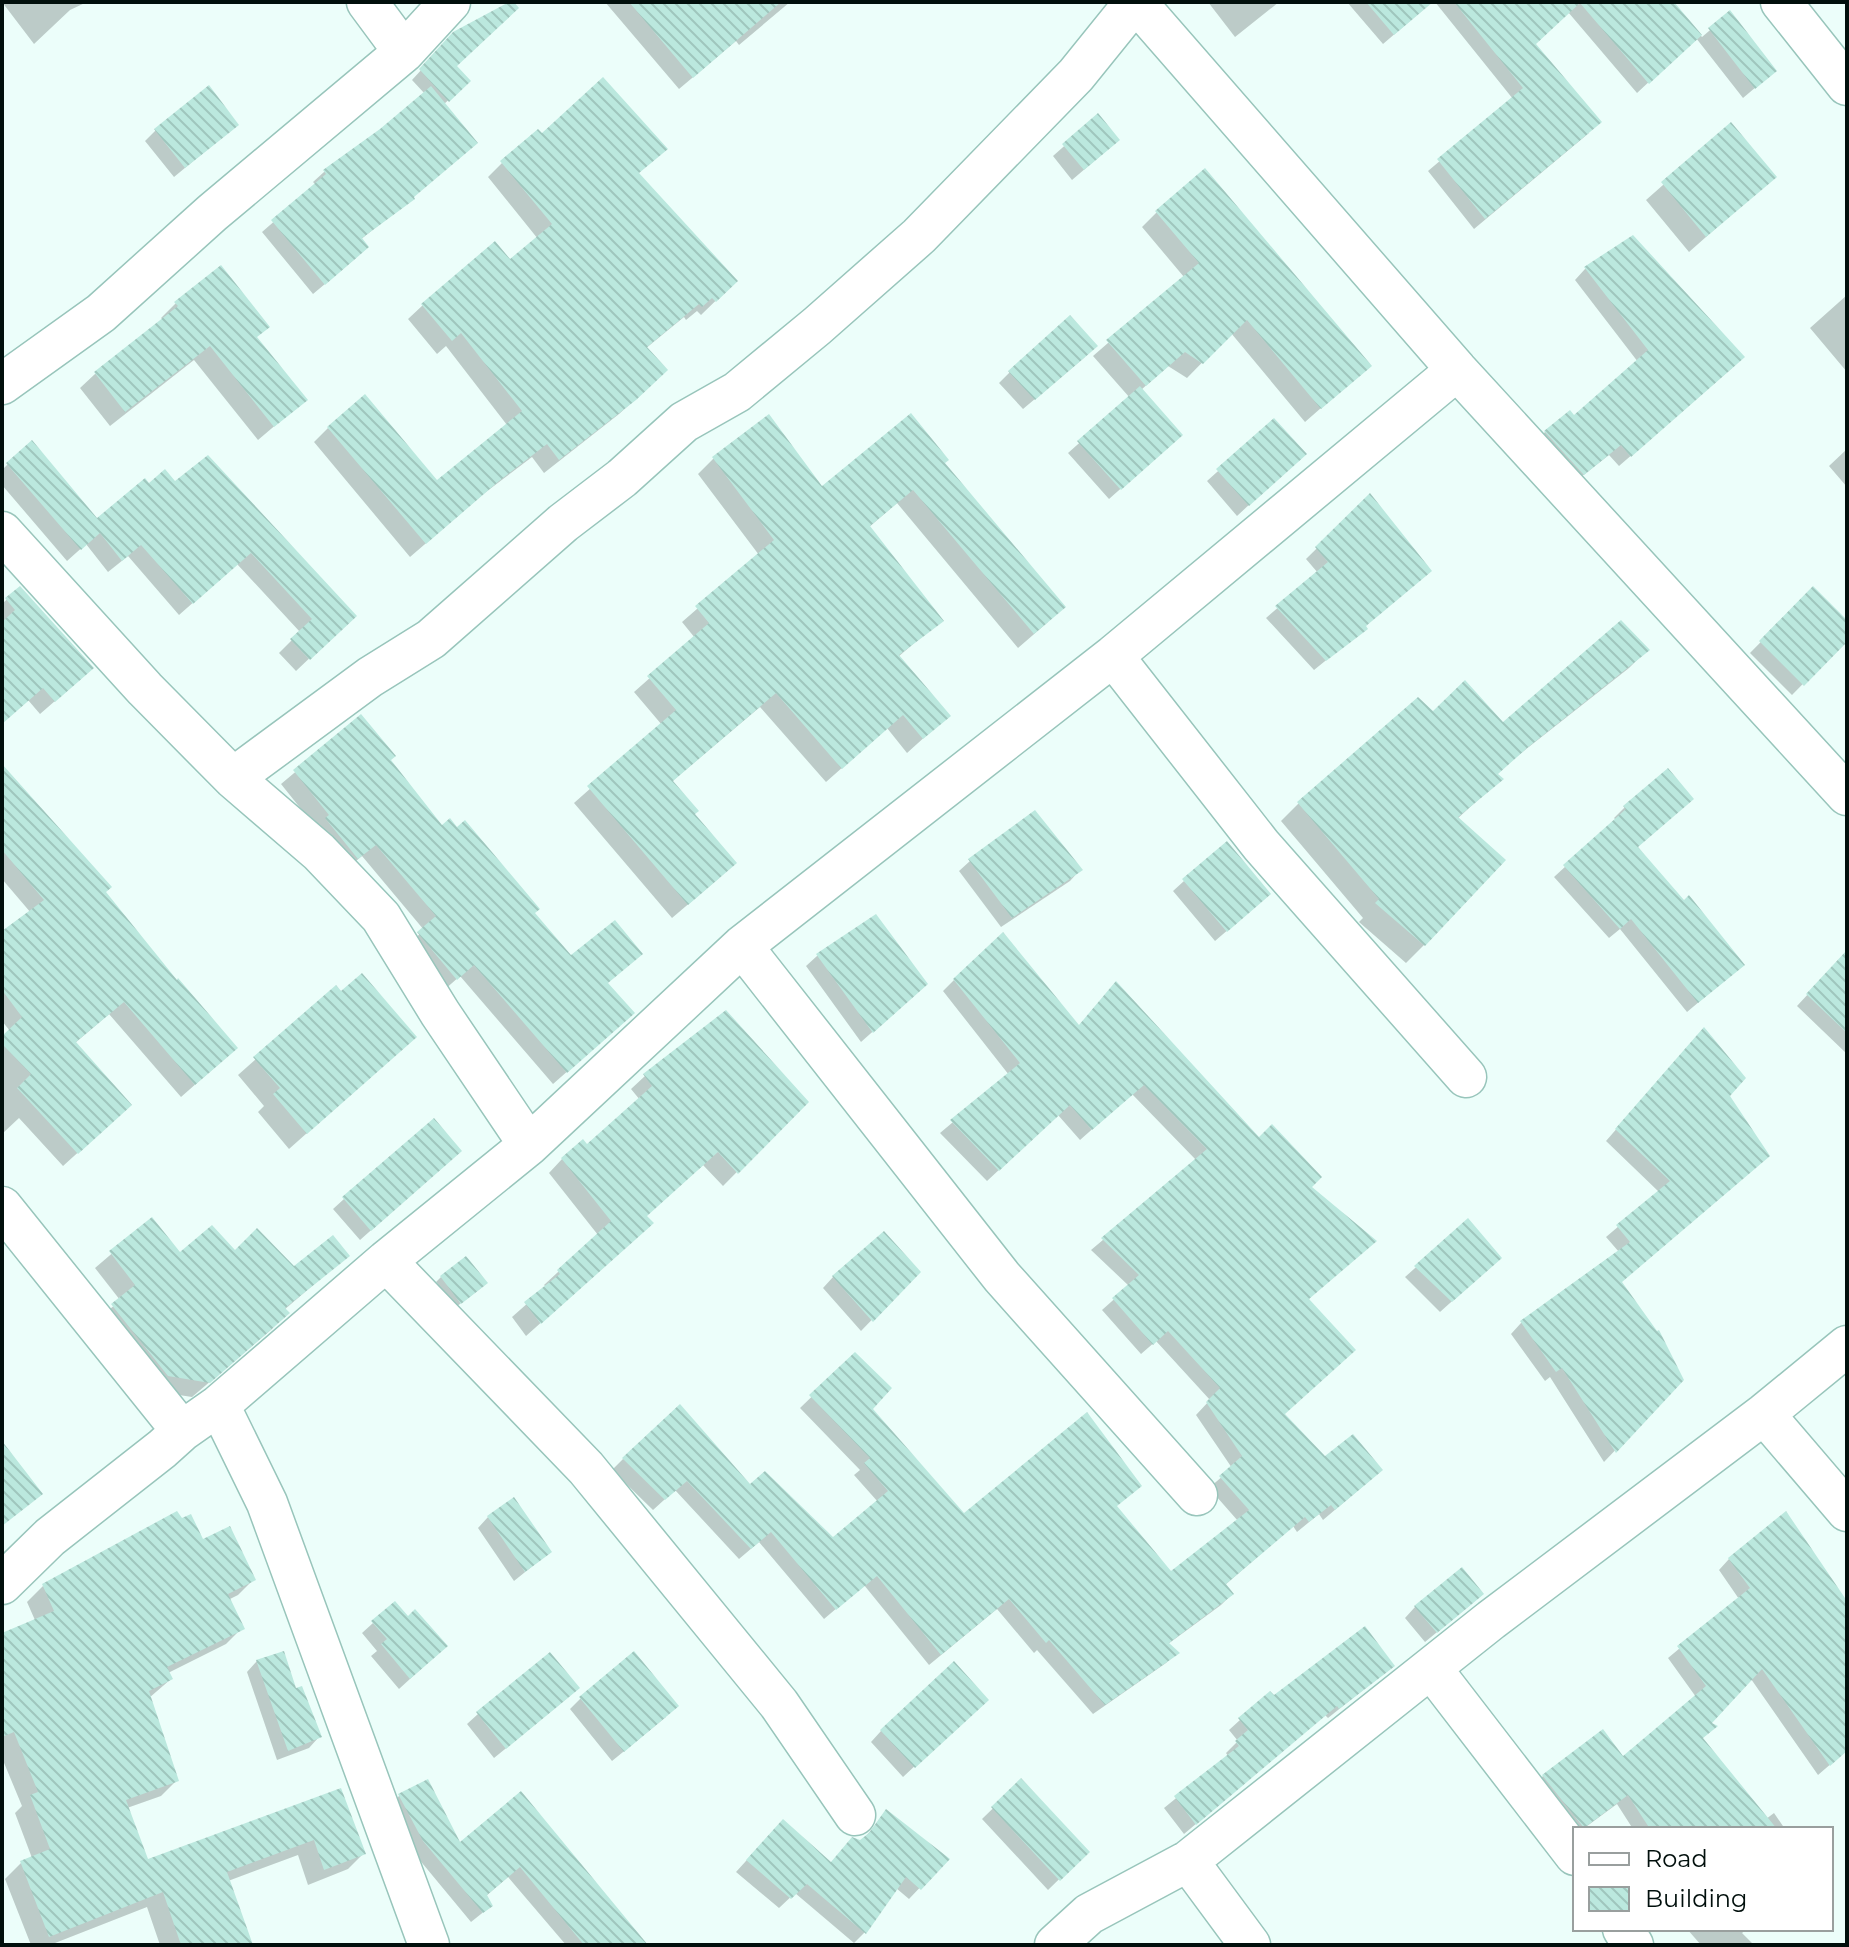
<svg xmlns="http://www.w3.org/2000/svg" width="1849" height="1947" font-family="Montserrat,sans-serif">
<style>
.shadow{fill:#0003}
.building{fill:url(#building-back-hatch)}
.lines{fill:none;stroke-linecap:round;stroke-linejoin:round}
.street-casing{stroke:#98c5bb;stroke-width:43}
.street{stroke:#fff;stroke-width:40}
</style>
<defs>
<pattern id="building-back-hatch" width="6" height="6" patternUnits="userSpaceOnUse" patternTransform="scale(2)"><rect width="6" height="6" fill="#bbe8de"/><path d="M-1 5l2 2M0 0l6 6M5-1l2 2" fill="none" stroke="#9fc6bd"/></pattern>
</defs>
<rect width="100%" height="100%" fill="#ecfefa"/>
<path class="shadow" d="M2 2H87L70 10 34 44Z
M605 2H790L739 45 736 41 679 89Z
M1208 2H1279L1235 37Z
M1347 2H1432L1383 44Z
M1435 2H1671L1702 37 1730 13 1775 71 1743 98 1696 38 1637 93 1568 12 1534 44 1589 133 1474 229 1428 171 1513 99Z
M445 44 454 66 469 81 443 105 412 199 360 240 356 258 313 294 262 232 316 185 313 182 324 172 381 130 425 94 412 80Z
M1098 116 1107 150 1072 180 1053 156Z
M237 125 174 177 145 141 156 130Z
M1731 125 1774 177 1689 252 1646 200Z
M502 163 637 174 736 281 701 315 697 311 686 320 684 317 645 349 651 385 619 414 544 473 532 457 482 495 410 557 314 442 328 428 437 483 507 425 446 346 437 354 408 319 423 305 510 262 538 239 488 177Z
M1157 212 1369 366 1305 422 1231 333 1187 378 1168 366 1141 390 1170 445 1109 499 1068 453 1130 398 1093 356 1184 277 1142 227Z
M1633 237 1732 368 1619 466 1609 455 1572 484 1535 443 1545 432 1573 418 1638 362 1575 280 1585 269Z
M1847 295V372L1810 328Z
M176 303 256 338 305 400 258 440 194 360 110 426 80 388 95 374 163 320 161 318Z
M1085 357 1023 409 999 383 1010 372Z
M768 417 822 489 943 464 1048 622 1018 648 897 503 868 528 941 620 898 657 948 716 907 753 887 728 826 782 760 707 671 782 693 815 719 878 672 918 574 803 662 725 634 692 695 638 682 622 759 555 698 474 713 459Z
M1274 421 1293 464 1237 516 1207 481Z
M1847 449V487L1829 466Z
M8 464 97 520 148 486 175 484 354 616 296 671 279 653 300 632 237 564 179 615 128 556 108 572 86 544 67 561 2 485V470Z
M1370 496 1366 628 1314 670 1266 618 1318 573 1306 559Z
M19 588 78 681 40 714 28 700 2 723V604Z
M1813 589 1847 623V639L1792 695 1750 653Z
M1647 650 1629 668 1506 765 1496 775 1501 779 1457 819 1424 945 1406 963 1359 922 1363 918 1281 821 1299 803 1433 714 1503 725Z
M361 717 389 760 441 828 533 913 571 958 606 984 619 1026 553 1084 460 976 443 991 406 947 424 930 362 856 344 871 317 829 281 784Z
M2 767 104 892 222 1061 181 1097 109 1014 75 1043 116 1118 63 1166 19 1118 2 1134V1038L10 1031 2 1021V934L31 913 2 879Z
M1667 771 1636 848 1731 975 1687 1012 1620 929 1609 938 1554 877 1616 820 1614 818 1625 807Z
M970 861 1080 870 1070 881 1001 927 959 871Z
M1184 881 1258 904 1215 941 1173 891Z
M875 917 915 994 861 1042 806 966 817 956Z
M1847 952V1054L1797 1006Z
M954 980 1078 1027 1259 1140 1309 1187 1307 1300 1282 1415 1324 1459 1369 1481 1323 1520 1319 1514 1297 1532 1293 1526 1225 1585 1232 1594 1221 1605 1168 1644 1177 1653 1166 1663 1093 1714 1037 1650 1034 1653 997 1609 929 1665 864 1585 824 1619 759 1542 739 1559 675 1490 653 1510 612 1470 623 1459 750 1487 833 1540 878 1502 854 1475 860 1470 800 1408 855 1355 871 1408 964 1516 1115 1507 1171 1574 1238 1521 1209 1488 1232 1468 1196 1415 1210 1400 1156 1341 1141 1354 1102 1310 1129 1286 1091 1250 1197 1161 1132 1094 1080 1140 1058 1115 987 1181 940 1133 1009 1075 943 991Z
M336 988 415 1037 289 1149 258 1112 264 1106 238 1075Z
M1693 1041 1727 1096 1620 1283 1682 1380 1604 1462 1550 1377 1545 1381 1511 1334 1521 1323 1619 1252 1606 1237 1659 1192 1606 1141Z
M645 1076 806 1102 723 1186 703 1165 645 1216 637 1237 526 1336 512 1317 546 1287 544 1285 598 1235 549 1173 562 1159 587 1147 640 1100 631 1089Z
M449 1161 360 1240 333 1209 344 1199Z
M151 1220 180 1255 235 1252 294 1269 347 1256 284 1310 272 1329 192 1397 153 1391 97 1321 120 1300 95 1268Z
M1468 1221 1489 1268 1440 1312 1405 1277Z
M918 1272 861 1331 823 1288 833 1277Z
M441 1277 481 1288 456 1307 436 1282Z
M488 1517 550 1552 514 1581 478 1528Z
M202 1542 254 1579 238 1595 228 1600 242 1628 226 1644 168 1673 171 1679 149 1698 177 1780 161 1796 127 1808 147 1862 340 1790 364 1853 348 1869 308 1885 298 1855 228 1881 251 1945H160L147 1907 50 1945H31L5 1879 21 1863 32 1858 15 1813 22 1806 2 1758V1634L74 1709 27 1602 43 1586Z
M1729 1559 1847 1605V1750L1818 1775 1751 1679 1709 1723 1701 1739 1766 1819 1774 1813 1785 1829H1633L1617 1804 1583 1829H1575L1533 1787 1543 1776 1622 1759 1696 1697 1668 1658 1739 1599 1719 1570Z
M394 1604 434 1657 399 1689 371 1656 377 1651 362 1633Z
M1470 1605 1425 1642 1405 1618 1415 1607Z
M257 1661 319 1737 309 1748 277 1760 247 1672Z
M1393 1666 1328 1718 1325 1715 1184 1834 1164 1808 1228 1756 1226 1753 1238 1741 1229 1730 1240 1720 1274 1698Z
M581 1698 666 1717 612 1761 570 1709Z
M566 1699 494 1758 467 1724 478 1714Z
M975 1710 903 1777 871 1742 881 1731Z
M1021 1781 1087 1852 1048 1890 982 1819Z
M520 1794 647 1945H566L508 1877 486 1896 491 1906 471 1922 413 1852 389 1806 400 1795 460 1845Z
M886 1812 947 1859 909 1899 896 1888 864 1933 854 1943 795 1893 779 1908 736 1872 772 1832 830 1864 862 1841Z
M1687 1929H1747L1742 1933 1754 1945H1701Z"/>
<path class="building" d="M509 2H514L519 8 457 66 471 81 449 102 419 69 453 32Z
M629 2H781L693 78Z
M1366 2H1433L1394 35Z
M1454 2H1674L1702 35 1649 84 1580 3 1536 44 1602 122 1485 219 1437 159 1523 88Z
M1730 10 1777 71 1755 89 1708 28Z
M603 77 668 149 639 173 738 281 716 302 712 298 702 307 699 304 647 347 668 370 636 400 559 460 547 444 499 481 426 544 327 427 365 394 437 480 522 411 461 333 452 341 421 304 495 241 510 259 552 224 500 161 538 129 542 133Z
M209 85 239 125 185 168 154 129Z
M431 86 478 143 414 197 415 199 362 238 369 247 325 285 271 220 326 174 323 170 380 129Z
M1098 113 1120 140 1084 170 1062 144Z
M1731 122 1777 177 1706 237 1661 182Z
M1205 168 1372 366 1321 409 1247 320 1203 364 1185 352 1146 386 1106 340 1199 263 1155 211Z
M1633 235 1745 357 1631 457 1621 445 1584 475 1544 431 1570 410 1574 415 1648 350 1584 267Z
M221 265 270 327 257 337 308 400 274 427 210 346 125 412 94 372 178 306 174 302Z
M1070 315 1098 346 1035 400 1008 371Z
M1140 386 1183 435 1121 490 1077 441Z
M911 413 949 460 945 463 1066 607 1034 634 913 490 870 526 944 621 899 655 951 716 923 739 903 715 842 769 776 693 673 781 699 811 695 814 737 863 688 905 587 786 676 710 647 676 709 623 695 606 774 540 712 457 769 414 822 486Z
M1274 418 1307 454 1249 506 1216 469Z
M32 440 97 518 145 478 149 483 165 469 175 481 208 455 357 616 310 660 290 639 312 619 251 553 193 604 141 545 122 561 100 533 81 550 6 463Z
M1370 493 1432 571 1366 626 1368 629 1326 661 1275 606 1328 562 1315 547Z
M20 586 94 668 55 702 43 688 2 724V622L15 610 5 598Z
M1813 586 1847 620V642L1804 686 1759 641Z
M1621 620 1650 650 1527 748 1498 774 1504 779 1458 817 1506 860 1425 946 1375 903 1379 899 1297 802 1418 697 1433 711 1465 680 1503 722Z
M361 714 396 756 391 760 442 825 450 818 457 827 465 820 540 909 535 913 571 955 615 920 643 954 608 983 635 1013 567 1073 474 965 457 980 417 932 436 916 376 845 358 859 325 818 329 815 293 770Z
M2 764 112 887 106 892 177 980 178 978 238 1048 195 1085 124 1002 76 1042 132 1105 78 1154 17 1088 31 1074 2 1044V1036L22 1017 2 990V931L44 900 2 850Z
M1668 768 1694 799 1638 847 1684 900 1689 895 1745 965 1698 1003 1631 919 1620 929 1563 865 1626 809 1623 806Z
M1035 810 1083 870 1012 918 968 859Z
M1227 841 1271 894 1227 932 1182 879Z
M876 914 928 984 873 1033 816 954Z
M1003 932 1079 1025 1116 981 1259 1137 1272 1124 1322 1177 1312 1187 1377 1241 1309 1299 1356 1350 1285 1414 1325 1456 1353 1434 1383 1470 1335 1510 1331 1505 1309 1522 1305 1517 1226 1584 1234 1594 1169 1643 1180 1653 1105 1705 1049 1640 1046 1643 1009 1599 941 1655 877 1576 836 1610 771 1532 751 1549 687 1481 665 1500 622 1458 680 1404 750 1484 765 1471 833 1537 888 1491 864 1463 870 1458 809 1395 855 1352 892 1388 873 1409 964 1513 1087 1412 1142 1486 1117 1506 1171 1571 1249 1510 1219 1476 1242 1456 1206 1402 1220 1388 1168 1331 1153 1345 1112 1298 1139 1275 1101 1238 1207 1149 1144 1085 1092 1130 1070 1105 999 1171 950 1120 1020 1063 953 979Z
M1847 950V1033L1806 994Z
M362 973 417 1037 307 1134 273 1094 280 1088 253 1057 336 985 341 991Z
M726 1010 809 1102 738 1174 718 1152 647 1216 654 1223 541 1324 524 1302 560 1274 557 1270 611 1221 561 1158 583 1139 587 1144 652 1086 643 1074Z
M1704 1027 1746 1078 1730 1096 1770 1156 1622 1282 1657 1331 1659 1330 1684 1380 1616 1453 1562 1368 1556 1372 1520 1321 1630 1242 1616 1225 1670 1181 1615 1129Z
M434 1118 462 1151 371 1231 342 1197Z
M152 1217 180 1252 212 1225 235 1250 257 1228 294 1266 333 1235 350 1256 285 1308 290 1313 210 1383 168 1376 111 1304 135 1285 109 1251Z
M1468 1218 1502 1258 1452 1302 1414 1266Z
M884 1231 921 1272 873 1322 832 1276Z
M466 1256 488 1283 461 1304 440 1276Z
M2 1441 43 1494 2 1526Z
M514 1497 552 1552 525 1572 487 1516Z
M177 1511 182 1518 191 1514 203 1539 230 1526 256 1580 228 1594 245 1629 167 1667 173 1679 149 1691 179 1781 126 1800 148 1859 341 1788 366 1854 324 1870 314 1840 227 1872 253 1945H181L163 1892 49 1937 20 1861 50 1849 30 1795 38 1792 14 1732 2 1737V1633L54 1611 42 1584Z
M1786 1511 1847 1601V1751L1830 1766 1762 1669 1712 1723 1718 1726 1703 1738 1777 1829H1650L1628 1795 1584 1828 1542 1775 1603 1729 1623 1756 1706 1686 1677 1646 1750 1588 1728 1558Z
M1462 1567 1484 1594 1437 1633 1414 1606Z
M395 1601 408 1616 415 1609 448 1646 410 1679 381 1644 387 1639 371 1621Z
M1365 1626 1395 1666 1339 1709 1337 1706 1196 1825 1174 1796 1239 1746 1235 1741 1248 1730 1238 1718 1270 1691 1274 1695Z
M284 1651 296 1688 302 1686 322 1737 288 1751 256 1660Z
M634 1651 679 1706 624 1752 579 1697Z
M550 1652 580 1688 506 1749 476 1712Z
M954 1661 989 1700 915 1768 880 1730Z
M1021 1778 1090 1852 1060 1881 991 1807Z
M428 1779 460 1842 521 1791 648 1945H584L520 1867 487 1895 493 1906 483 1913 423 1841 398 1794Z
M886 1809 950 1859 921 1890 906 1877 866 1934 807 1884 791 1899 746 1860 783 1819 831 1862 852 1837 860 1840 869 1833Z"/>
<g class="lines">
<g class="street-casing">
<path id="street" d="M367 2 404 52
M1136 2 1457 370 1847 795
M1781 2 1847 85
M2 384 101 313 212 213 404 52 450 2
M2 532 145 689 233 778 319 852 381 917 440 1013 529 1145
M1113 656 1261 845 1466 1077
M233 778 370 677 431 639 563 523 622 478 684 422 737 392 817 326 919 236 1076 75 1135 2
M742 946 1002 1277 1197 1495
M2 1207 182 1431
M386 1261 586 1468 779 1704 855 1815
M219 1405 267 1503 429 1945
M1764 1414 1847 1511
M2 1584 50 1537 162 1449 182 1431 219 1405 386 1261 529 1145 742 946 1113 656 1457 370
M1431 1668 1575 1855
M1188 1861 1250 1945
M1623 1929 1633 1945
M1055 1945 1089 1914 1188 1861 1491 1620 1764 1414 1847 1346"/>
</g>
<use href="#street" class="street"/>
</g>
<rect width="1849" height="1947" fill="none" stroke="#010f0c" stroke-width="8"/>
<rect x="1573" y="1827" width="260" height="104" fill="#ffffff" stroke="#999f9e" stroke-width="2"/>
<rect x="1589" y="1853" width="40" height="12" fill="#ffffff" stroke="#999f9e" stroke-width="2"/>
<text x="1645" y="1867" font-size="24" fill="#010f0c">Road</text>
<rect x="1589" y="1887" width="40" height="24" fill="url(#building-back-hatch)" stroke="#999f9e" stroke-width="2"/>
<text x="1645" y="1907" font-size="24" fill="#010f0c">Building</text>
</svg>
